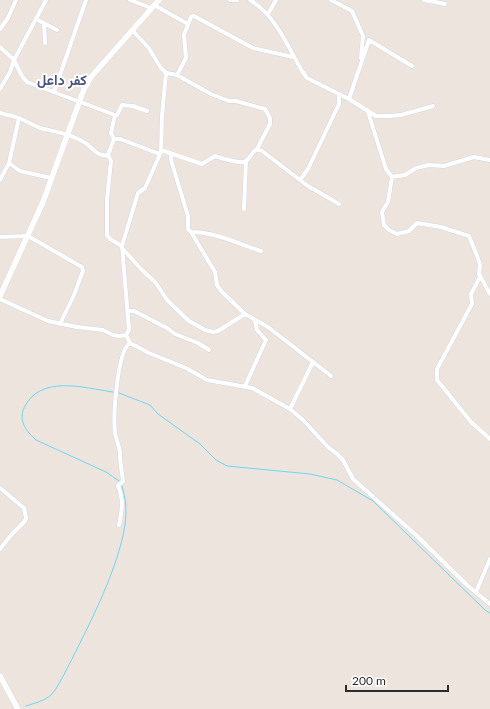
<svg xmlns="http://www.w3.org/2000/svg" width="490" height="709" font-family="Lato,Vazirmatn,sans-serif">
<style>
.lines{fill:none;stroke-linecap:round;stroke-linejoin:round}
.stream{stroke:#6cd6f3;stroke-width:1}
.street-casing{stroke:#d2d6e4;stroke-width:5}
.secondary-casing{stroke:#d2d6e4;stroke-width:6}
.street{stroke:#fff;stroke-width:4}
.secondary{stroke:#fff;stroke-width:5.5}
.labels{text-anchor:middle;stroke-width:4;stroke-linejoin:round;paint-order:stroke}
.district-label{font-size:14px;font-weight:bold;fill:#4a557e;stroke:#fff}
</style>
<rect width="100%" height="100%" fill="#ede5dd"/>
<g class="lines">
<path class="stream" d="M113 392C84 388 40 374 24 408 18 421 27 432 36 440L106 472 119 481
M119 393 150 405 158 414 200 444 216 460 227 466 310 474 337 480 373 501 485 610 490 613
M26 706C35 703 44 701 51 695 58 688 66 670 71 661 91 621 118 569 125 525 127 510 126 500 122 486"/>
<g class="street-casing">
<path id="street" d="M130 0 151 8
M230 0H237
M250 0C276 16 287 45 302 71L307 78 349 99 376 116H390L401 115 433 106
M331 0 352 11 363 36 361 58
M424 0 445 4
M154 5 188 24
M268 14 276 0
M36 19 57 30
M44 23 45 43
M0 29 8 18 16 0
M132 30 148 47 161 68 166 73 177 75 211 94 229 101H236L265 109 270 118V124L257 149
M0 47 14 60 22 76 27 82 115 115 111 133 114 139
M166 73 162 116 161 152 145 188 138 193 122 246 129 330 126 335 130 343 149 353 186 368 207 380 252 388 290 409 313 362
M177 75 186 58 184 35 191 17 194 16 253 48 293 57
M0 89 10 72 14 60 46 0
M54 92 86 0
M349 99 369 40 412 66
M368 112 386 169 392 177 388 202 382 212 384 225 389 230 397 234 409 231 417 223 441 227 469 236 478 258 480 265 479 274 490 294
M0 113C7 115 14 116 21 119 29 122 36 127 44 129 57 132 70 134 82 141 91 145 97 158 108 155L114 139H120L157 153 164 151 202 164 215 156C222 158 241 165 246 161 251 157 252 152 257 149L262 151 300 180 308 169 339 104V95
M115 115H117L122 105 133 106 147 111
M19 118 9 163 20 171 51 178
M171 154V160L188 216V229L191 232C215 232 239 244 261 251
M108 155 111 161 107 200V235L110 239 122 246
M392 177 405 175 416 168 429 165 444 166 474 157 490 160
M0 180 9 163
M300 180 308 186 339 204
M244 209 246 161
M0 237 28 236 82 267 83 271 74 295 60 324
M123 249 140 268 156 283 167 300 189 321 205 330 213 332 218 331 245 314 222 292 217 285 215 272 191 232
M480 277 471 294 472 304 437 369V380L471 422 490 439
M0 299 48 321 77 327 103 330 113 335 120 336 126 335
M127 311H134L167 328 175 334 198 343 209 350
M245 314 268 327 331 376
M245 386 266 340 257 330 255 321
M290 409 303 420 328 447 336 453 343 460 353 479 416 535 467 585 490 604
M0 488 24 508 26 518 25 521 12 534 0 549
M119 525C122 510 124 500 118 486L123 481C122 472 120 463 120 454 120 447 116 440 115 433 113 417 117 351 130 343
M476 592 490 559"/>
</g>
<g class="secondary-casing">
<path id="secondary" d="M0 296 43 202 84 89 91 77 159 0
M0 676 18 709"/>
</g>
<use href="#street" class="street"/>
<use href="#secondary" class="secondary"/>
</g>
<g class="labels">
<g class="district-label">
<text x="62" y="85">كفر داعل</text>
</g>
</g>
<path d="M346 685v6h102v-6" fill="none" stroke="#2b2b2b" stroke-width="2"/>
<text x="352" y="685" font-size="12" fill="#2b2b2b" stroke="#ffffff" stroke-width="3" paint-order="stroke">200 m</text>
</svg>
